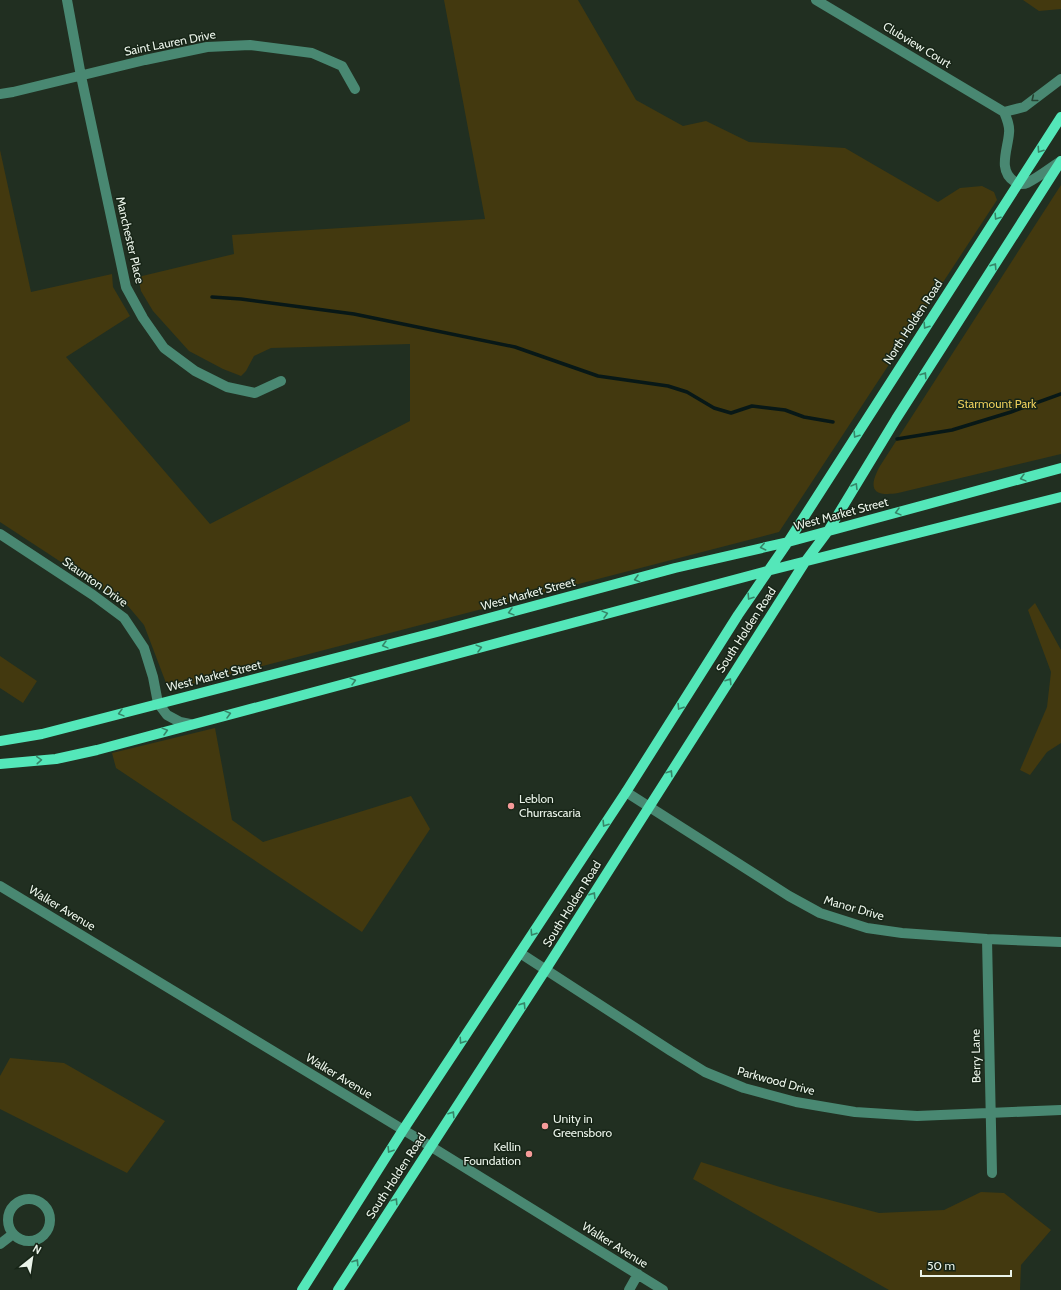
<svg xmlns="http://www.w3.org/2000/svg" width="1061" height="1290" font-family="Cabin,sans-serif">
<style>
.green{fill:#43390f}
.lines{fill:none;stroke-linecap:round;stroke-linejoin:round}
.stream{stroke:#081817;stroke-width:3.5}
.minor{stroke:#498872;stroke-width:10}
.major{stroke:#54e7b9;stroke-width:10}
.oneway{stroke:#264332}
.oneway2{stroke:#368668}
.poi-dot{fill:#f59b99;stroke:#172517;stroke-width:1.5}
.labels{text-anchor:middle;stroke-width:3;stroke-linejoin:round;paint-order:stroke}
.street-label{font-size:12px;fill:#ebf4ea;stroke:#172517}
.park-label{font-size:12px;fill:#eacd5a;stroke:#172517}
.poi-label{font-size:12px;fill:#ebf4ea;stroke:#172517;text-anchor:start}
</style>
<rect width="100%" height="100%" fill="#212f21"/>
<path class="green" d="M444 0H578L636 100 683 126 706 121 749 142 845 148 938 202 960 188 982 186 994 192 997 200 779 532 193 684 173 687 166 683 144 625 128 606 0 522V150L31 292 112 274 113 287 130 316 66 357 210 524 410 421V344L271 348 254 356 246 371 241 376 223 369 189 351 153 311 141 291 138 277 234 254 232 235 485 219Z
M1023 0H1061V9L1039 11Z
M1061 185V454L898 493C872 497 868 488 880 466Z
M1035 603 1061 650V743L1047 752 1030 775 1020 770 1047 707 1051 672 1028 610Z
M0 656 37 681 23 703 0 688Z
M215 728 232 820 263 842 411 796 430 829 362 932 116 768 112 753Z
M10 1058 64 1063 165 1121 127 1173 0 1109V1076Z
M701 1162 780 1187 879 1213 944 1210 981 1192 1004 1193 1051 1230 1021 1265 1020 1290H889L693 1179Z"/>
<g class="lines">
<path class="stream" d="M212 297 241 299 354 314 515 347 598 376 668 386 687 392 714 408 731 413 752 406 785 410 804 417 833 422
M897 439 952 430 1011 412 1061 394"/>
<path class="minor" d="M67 0 81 76 126 287 143 318 164 348 195 371 227 387 255 393 281 381
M816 0 1004 112C1007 119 1010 126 1009 133 1008 149 997 171 1015 182 1018 184 1023 185 1027 183 1039 177 1050 168 1061 161
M0 94 13 92 145 60 207 47 250 45 312 53 342 66 355 89
M1004 112 1024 107 1061 79
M0 534 93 595 124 618 144 648 153 677 158 703 167 715 180 722 190 724
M626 792 789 896 820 913 867 928 902 933 987 939 1061 942
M0 886 430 1146 663 1290
M987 939 992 1173
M520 953 671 1051 705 1072 744 1088 796 1102 855 1112 917 1116 1061 1110
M8 1220a21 21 0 1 1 42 0a21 21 0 1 1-42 0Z
M0 1244 13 1234
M629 1290 638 1274"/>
<path class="major" d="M0 741 42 734 437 632 675 568 788 542 1061 468
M0 764 56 759 97 750 767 571 1061 497
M302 1290 403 1130 626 792 738 615 788 542 1061 117
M338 1290 546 969 805 562 828 531 896 419 1061 161"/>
</g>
<defs><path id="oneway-chevron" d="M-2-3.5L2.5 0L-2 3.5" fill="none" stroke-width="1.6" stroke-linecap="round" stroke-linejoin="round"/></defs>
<use class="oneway" href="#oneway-chevron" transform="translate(1034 99) rotate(141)"/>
<g class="oneway2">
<use href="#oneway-chevron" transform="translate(1040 150) rotate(124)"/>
<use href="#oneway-chevron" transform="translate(997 217) rotate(123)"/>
<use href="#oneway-chevron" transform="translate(994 266) rotate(-57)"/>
<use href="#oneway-chevron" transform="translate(926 326) rotate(123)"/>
<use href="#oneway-chevron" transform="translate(924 375) rotate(-57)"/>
<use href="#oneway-chevron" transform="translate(856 435) rotate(123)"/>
<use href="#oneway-chevron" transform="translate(1023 478) rotate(165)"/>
<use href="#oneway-chevron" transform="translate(855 486) rotate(-59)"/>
<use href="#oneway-chevron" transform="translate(898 512) rotate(165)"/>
<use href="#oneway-chevron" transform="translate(763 547) rotate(167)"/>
<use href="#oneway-chevron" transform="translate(637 579) rotate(165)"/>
<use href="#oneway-chevron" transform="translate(750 597) rotate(123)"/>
<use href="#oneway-chevron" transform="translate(511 612) rotate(165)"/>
<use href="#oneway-chevron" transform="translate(605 614) rotate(-15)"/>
<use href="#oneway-chevron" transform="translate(385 645) rotate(165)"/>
<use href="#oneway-chevron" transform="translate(479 648) rotate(-15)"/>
<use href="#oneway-chevron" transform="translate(353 681) rotate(-15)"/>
<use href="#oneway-chevron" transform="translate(729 681) rotate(-57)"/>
<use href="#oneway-chevron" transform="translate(680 707) rotate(122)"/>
<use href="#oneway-chevron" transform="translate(121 713) rotate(165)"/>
<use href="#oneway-chevron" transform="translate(228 714) rotate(-15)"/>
<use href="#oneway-chevron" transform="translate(165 731) rotate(-15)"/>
<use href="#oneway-chevron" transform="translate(39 760) rotate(-4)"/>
<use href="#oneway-chevron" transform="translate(670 773) rotate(-57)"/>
<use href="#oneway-chevron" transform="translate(605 824) rotate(123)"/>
<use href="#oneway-chevron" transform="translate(593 895) rotate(-58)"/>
<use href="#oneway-chevron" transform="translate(533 933) rotate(123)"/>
<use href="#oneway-chevron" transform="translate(523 1005) rotate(-57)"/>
<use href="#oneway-chevron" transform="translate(462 1041) rotate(124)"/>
<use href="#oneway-chevron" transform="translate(452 1114) rotate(-57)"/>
<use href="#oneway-chevron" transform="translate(390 1150) rotate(122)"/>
<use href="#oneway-chevron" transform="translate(395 1201) rotate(-57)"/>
<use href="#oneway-chevron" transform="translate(356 1262) rotate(-57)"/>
</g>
<g class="poi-dot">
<circle cx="511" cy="806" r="4"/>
<circle cx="545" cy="1126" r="4"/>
<circle cx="529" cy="1154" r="4"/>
</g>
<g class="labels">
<g class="street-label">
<text transform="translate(170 43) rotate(-11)" y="4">Saint Lauren Drive</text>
<text transform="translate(917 45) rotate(31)" y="4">Clubview Court</text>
<text transform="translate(130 240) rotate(77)" y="4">Manchester Place</text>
<text transform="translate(913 322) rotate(-57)" y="4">North Holden Road</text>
<text transform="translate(841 514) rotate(-15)" y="4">West Market Street</text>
<text transform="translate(95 582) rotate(35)" y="4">Staunton Drive</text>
<text transform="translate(528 594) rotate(-15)" y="4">West Market Street</text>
<text transform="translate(746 630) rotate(-57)" y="4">South Holden Road</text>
<text transform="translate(214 676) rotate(-14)" y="4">West Market Street</text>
<text transform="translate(572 904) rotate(-58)" y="4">South Holden Road</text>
<text transform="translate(62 908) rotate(31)" y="4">Walker Avenue</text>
<text transform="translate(854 908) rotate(16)" y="4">Manor Drive</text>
<text transform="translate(976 1056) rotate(-91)" y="4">Berry Lane</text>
<text transform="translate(339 1076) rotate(31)" y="4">Walker Avenue</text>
<text transform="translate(776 1081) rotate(15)" y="4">Parkwood Drive</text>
<text transform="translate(396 1176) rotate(-57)" y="4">South Holden Road</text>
<text transform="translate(615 1245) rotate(32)" y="4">Walker Avenue</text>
</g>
<g class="park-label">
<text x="997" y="408">Starmount Park</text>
</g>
<g class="poi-label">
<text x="519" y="803">Leblon<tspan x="519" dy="14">Churrascaria</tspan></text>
<text x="553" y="1123">Unity in<tspan x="553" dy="14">Greensboro</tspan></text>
<text x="521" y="1151" text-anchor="end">Kellin<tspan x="521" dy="14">Foundation</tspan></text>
</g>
</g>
<g transform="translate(32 1258) rotate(30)" stroke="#172517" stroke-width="3" paint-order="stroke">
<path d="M0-3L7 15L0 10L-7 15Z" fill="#ebf4ea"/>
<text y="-6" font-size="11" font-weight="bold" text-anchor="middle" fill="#ebf4ea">N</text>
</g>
<path d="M921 1270v6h90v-6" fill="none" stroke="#ebf4ea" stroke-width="2"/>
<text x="927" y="1270" font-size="12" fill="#ebf4ea" stroke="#172517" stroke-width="3" paint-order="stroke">50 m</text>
</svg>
